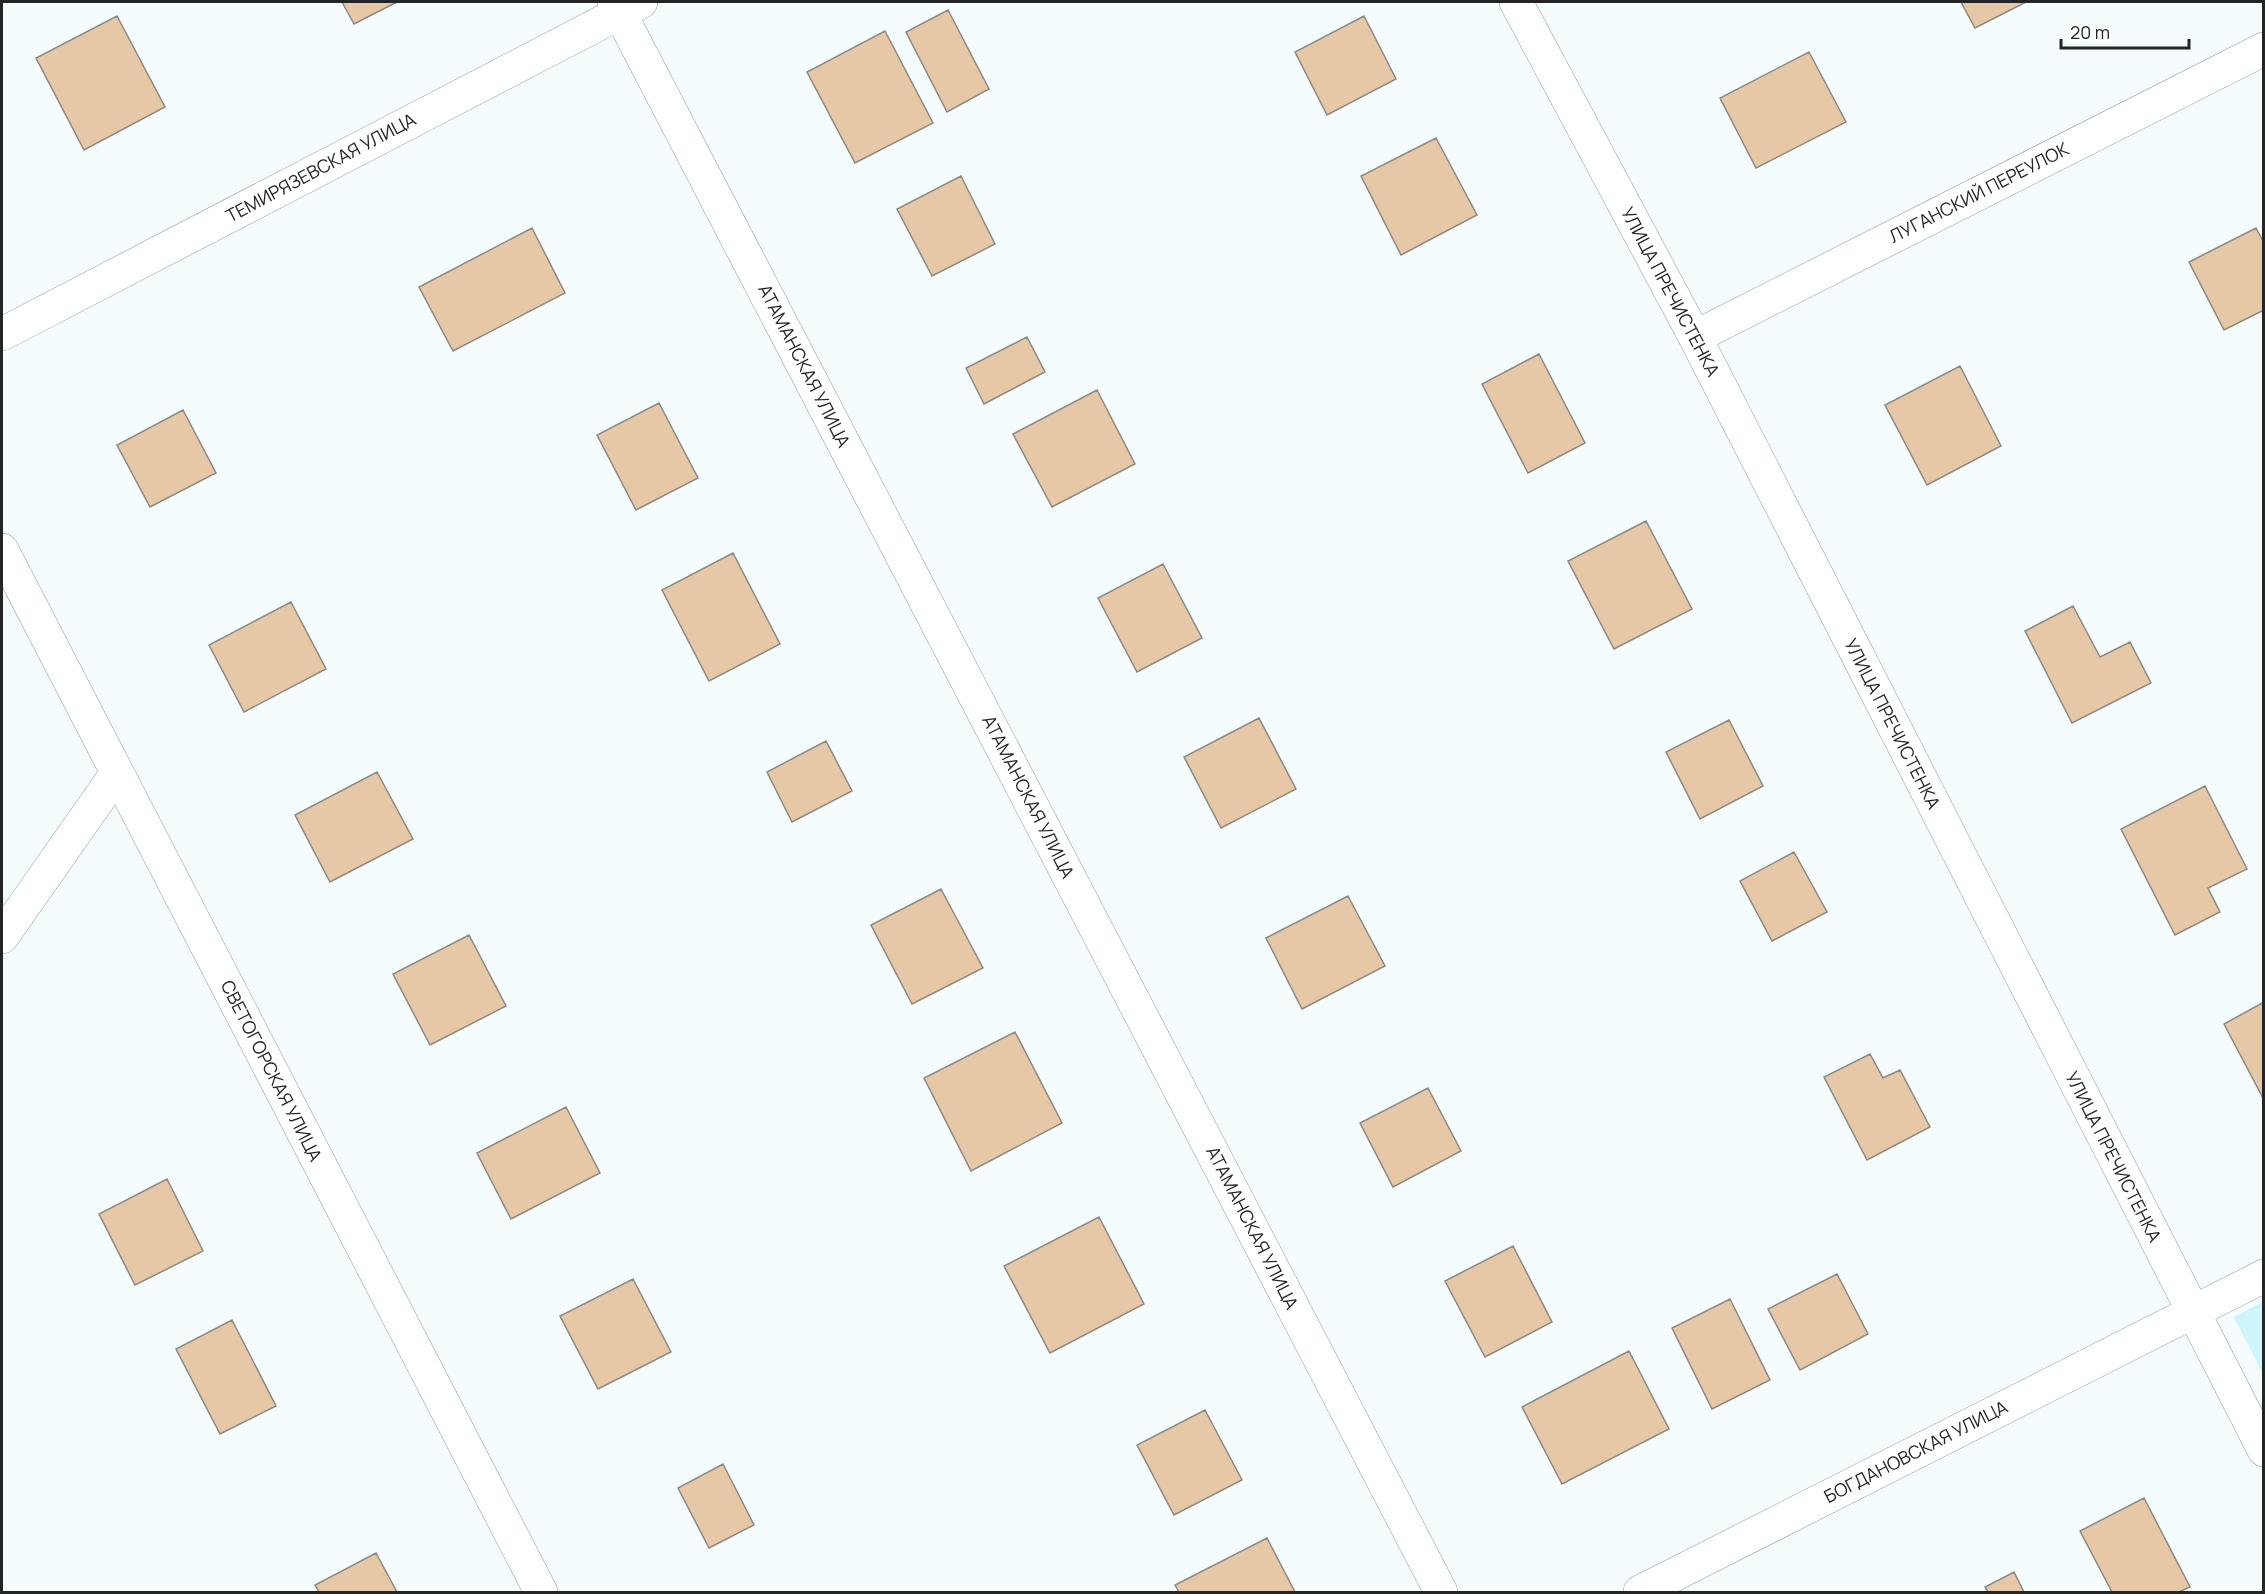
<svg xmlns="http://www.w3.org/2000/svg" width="2265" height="1594" font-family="Manrope,sans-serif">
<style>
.green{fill:#cef5fc}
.building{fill:#e6c8a6;stroke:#8c8883;stroke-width:1.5}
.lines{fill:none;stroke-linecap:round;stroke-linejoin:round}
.minor-casing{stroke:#939a9b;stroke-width:34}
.minor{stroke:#fff;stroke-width:33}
.labels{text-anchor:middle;stroke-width:4.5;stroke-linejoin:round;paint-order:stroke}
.street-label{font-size:18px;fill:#222425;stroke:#fff}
</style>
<rect width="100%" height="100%" fill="#f5fcfd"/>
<path class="green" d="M2263 1302V1374L2234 1317Z"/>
<path class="building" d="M342 2H397L354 24Z
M1961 2H2026L1975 28Z
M948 10 989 89 947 112 906 32Z
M117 16 165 107 84 150 36 58Z
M1364 16 1396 79 1327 115 1295 52Z
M885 31 933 123 855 163 807 72Z
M1809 52 1846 122 1756 168 1720 98Z
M1436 138 1477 215 1401 255 1361 176Z
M961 176 995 244 932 276 897 209Z
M532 228 565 293 453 351 419 287Z
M2256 228 2264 243V310L2224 330 2189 262Z
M1027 337 1045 372 984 404 966 368Z
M1539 354 1585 443 1528 473 1482 384Z
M1960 366 2001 446 1927 485 1885 405Z
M1097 390 1135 464 1052 507 1013 434Z
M659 403 698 478 636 510 597 435Z
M183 410 216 473 150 507 117 445Z
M1646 521 1692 609 1614 649 1568 561Z
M733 553 780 644 709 681 662 590Z
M1163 564 1202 638 1137 672 1098 598Z
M291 602 326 669 244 712 209 645Z
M2073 606 2100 657 2130 642 2151 683 2072 723 2025 631Z
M1259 718 1296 789 1221 828 1184 757Z
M1729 720 1763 786 1700 819 1666 752Z
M826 741 852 791 792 822 767 772Z
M377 772 413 839 330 882 295 815Z
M2205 786 2247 869 2208 888 2220 912 2175 935 2121 829Z
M1794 852 1827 912 1772 941 1740 881Z
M941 889 983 968 912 1004 871 925Z
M1348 896 1385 966 1302 1009 1266 938Z
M469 935 506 1006 430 1045 393 974Z
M2264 1002V1100L2224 1024Z
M1015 1032 1062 1123 971 1171 924 1078Z
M1870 1054 1883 1078 1900 1070 1930 1127 1867 1160 1824 1077Z
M1428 1088 1461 1151 1393 1187 1360 1123Z
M566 1107 600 1173 511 1219 477 1153Z
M167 1179 203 1251 135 1285 99 1214Z
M1099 1217 1144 1304 1050 1353 1004 1266Z
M1513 1246 1552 1322 1485 1357 1445 1281Z
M1837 1274 1868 1334 1800 1370 1768 1309Z
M633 1279 671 1352 598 1389 560 1316Z
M1730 1299 1770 1380 1712 1409 1672 1328Z
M232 1320 276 1406 220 1434 176 1349Z
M1629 1351 1669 1429 1562 1484 1522 1407Z
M1205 1410 1242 1480 1174 1515 1137 1445Z
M723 1464 754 1525 709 1548 678 1488Z
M2144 1498 2190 1587 2179 1592H2112L2080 1531Z
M1267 1538 1295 1592H1179L1175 1585Z
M376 1553 397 1592H319L315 1585Z
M2014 1572 2024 1592H1988L1985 1587Z"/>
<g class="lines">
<g class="minor-casing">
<path id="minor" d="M614 2 1441 1592
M1516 2 1695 337 2264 1450
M2 334 641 2
M1695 337 2264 49
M2 550 541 1592
M2 937 117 773
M1640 1592 2264 1276"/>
</g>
<use href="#minor" class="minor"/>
</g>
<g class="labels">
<g class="street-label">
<text transform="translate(321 168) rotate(-28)" y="6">ТЕМИРЯЗЕВСКАЯ УЛИЦА</text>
<text transform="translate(1979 193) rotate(-27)" y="6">ЛУГАНСКИЙ ПЕРЕУЛОК</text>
<text transform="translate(1670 292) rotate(62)" y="6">УЛИЦА ПРЕЧИСТЕНКА</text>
<text transform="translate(804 366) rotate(63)" y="6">АТАМАНСКАЯ УЛИЦА</text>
<text transform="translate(1892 724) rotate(63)" y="6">УЛИЦА ПРЕЧИСТЕНКА</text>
<text transform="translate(1028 797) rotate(63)" y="6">АТАМАНСКАЯ УЛИЦА</text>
<text transform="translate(271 1071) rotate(63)" y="6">СВЕТОГОРСКАЯ УЛИЦА</text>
<text transform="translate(2113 1157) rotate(63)" y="6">УЛИЦА ПРЕЧИСТЕНКА</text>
<text transform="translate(1252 1228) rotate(63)" y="6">АТАМАНСКАЯ УЛИЦА</text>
<text transform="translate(1916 1452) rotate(-27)" y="6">БОГДАНОВСКАЯ УЛИЦА</text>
</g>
</g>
<rect width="2265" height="1594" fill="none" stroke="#222425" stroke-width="6"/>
<path d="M2061 39v9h128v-9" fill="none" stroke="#222425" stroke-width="3"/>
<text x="2070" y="39" font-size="18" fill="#222425" stroke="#ffffff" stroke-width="4.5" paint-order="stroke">20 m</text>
</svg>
